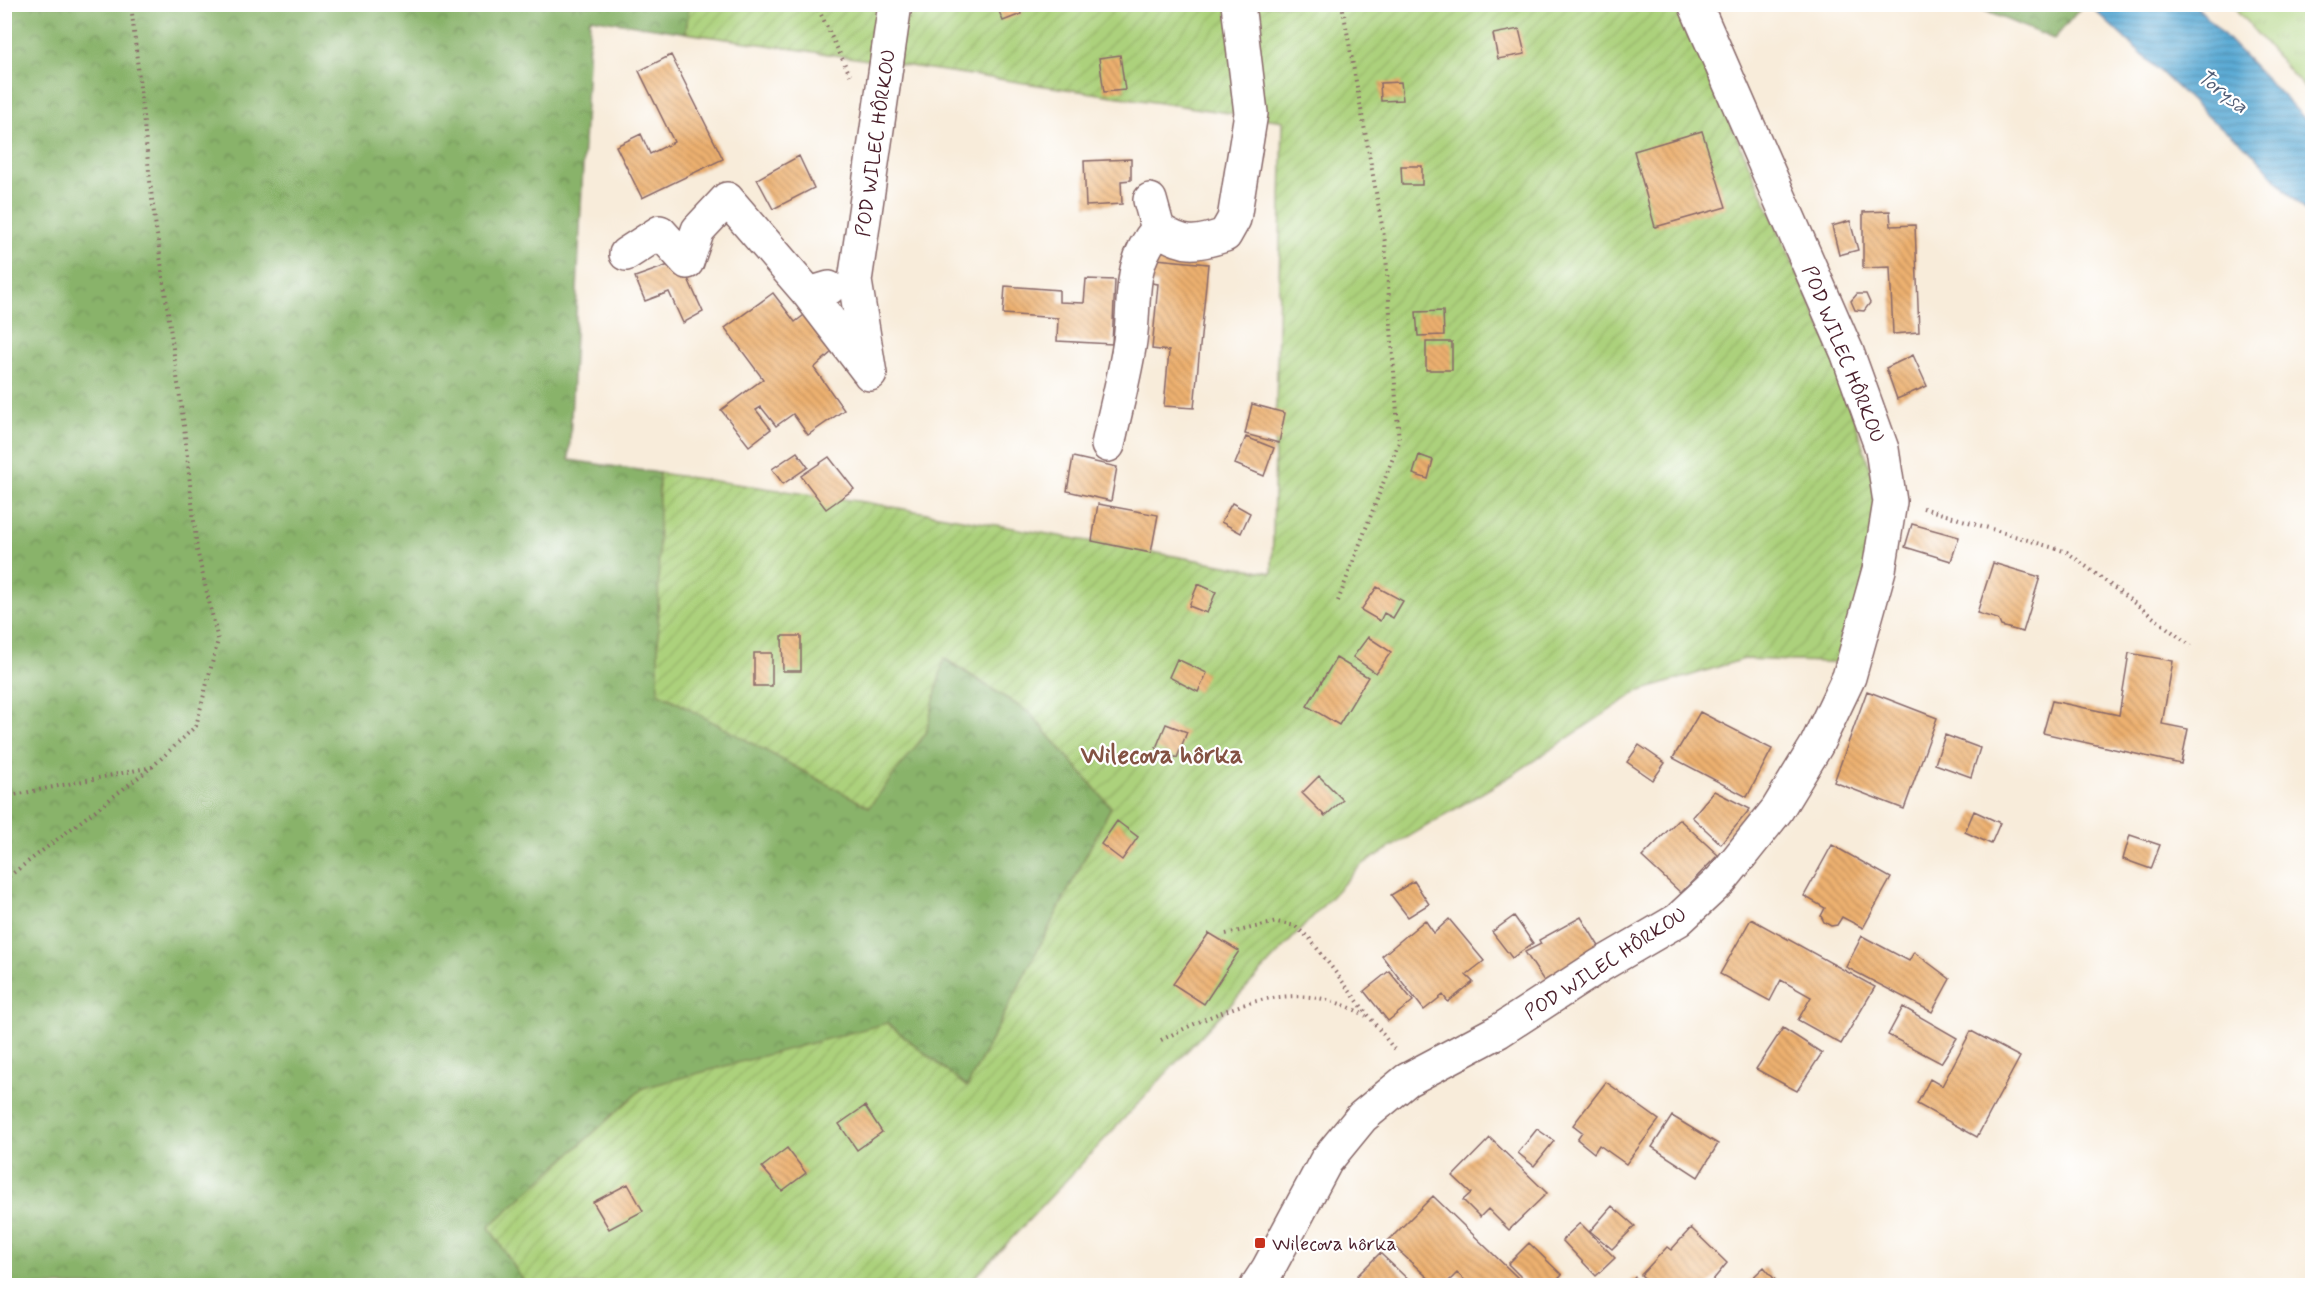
<svg xmlns="http://www.w3.org/2000/svg" width="2317" height="1290" font-family="Mynerve,sans-serif">
<style>
.grass{fill:url(#grass-tufts);stroke:#7b7853;stroke-width:1.5}
.forest{fill:url(#forest-crowns);stroke:#6a694b;stroke-width:1.5}
.garden{fill:url(#garden-furrows);stroke:#7b7853;stroke-width:1.5}
.water{fill:url(#water-rules);stroke:#526580;stroke-width:1.5}
.building{fill:url(#building-back-hatch)}
.lines{fill:none;stroke-linecap:round;stroke-linejoin:round}
.minor-casing{stroke:#876768;stroke-width:36}
.path{stroke:#876768;stroke-width:4;stroke-dasharray:1.5 4.5;stroke-linecap:butt}
.minor{stroke:#fff;stroke-width:33}
.poi-dot{fill:#c8321e;stroke:#fff;stroke-width:2}
.labels{text-anchor:middle;stroke-width:4.5;stroke-linejoin:round;paint-order:stroke}
.street-label{font-size:20px;fill:#4a1f2b;stroke:#fff}
.poi-label{font-size:20px;fill:#4a1f2b;stroke:#fff;text-anchor:start}
.water-label{font-size:21px;font-style:italic;fill:#525e77;stroke:#fff}
.district-label{font-size:26px;font-weight:bold;fill:#835243;stroke:#fff}
</style>
<defs>
<pattern id="grass-tufts" width="24" height="20" patternUnits="userSpaceOnUse" patternTransform="scale(1.5)"><rect width="24" height="20" fill="#acd17b"/><path d="M3 7l-1-3M5 7V3M7 7l1-3M15 17l-1-3M17 17v-4M19 17l1-3" fill="none" stroke="#96b36a"/></pattern>
<pattern id="forest-crowns" width="20" height="18" patternUnits="userSpaceOnUse" patternTransform="scale(1.5)"><rect width="20" height="18" fill="#89b36b"/><path d="M2 6a3 3 0 1 1 6 0M12 15a3 3 0 1 1 6 0" fill="none" stroke="#729158"/></pattern>
<pattern id="garden-furrows" width="10" height="10" patternUnits="userSpaceOnUse" patternTransform="scale(1.5)"><rect width="10" height="10" fill="#acd17b"/><path d="M-1 1l2-2M0 10L10 0M9 11l2-2" fill="none" stroke="#96b36a"/></pattern>
<pattern id="water-rules" width="6" height="5" patternUnits="userSpaceOnUse" patternTransform="scale(1.5)"><rect width="6" height="5" fill="#5babd5"/><path d="M0 2.5h6" fill="none" stroke="#4d8bad"/></pattern>
<pattern id="building-back-hatch" width="6" height="6" patternUnits="userSpaceOnUse" patternTransform="scale(1.5)"><rect width="6" height="6" fill="#edb170"/><path d="M-1 5l2 2M0 0l6 6M5-1l2 2" fill="none" stroke="#c28f5c"/></pattern>
</defs>
<rect width="100%" height="100%" fill="#fff"/>
<filter id="ink" filterUnits="userSpaceOnUse"><feTurbulence type="fractalNoise" baseFrequency=".0167" numOctaves="2"/><feDisplacementMap in="SourceGraphic" scale="12" xChannelSelector="R" yChannelSelector="G"/><feConvolveMatrix kernelMatrix="1 2 1 2 8 2 1 2 1" color-interpolation-filters="sRGB"/></filter>
<filter id="wash" filterUnits="userSpaceOnUse"><feTurbulence type="fractalNoise" baseFrequency=".008" numOctaves="4" result="noise"/><feDisplacementMap in="SourceGraphic" scale="24" xChannelSelector="R" yChannelSelector="G"/><feGaussianBlur stdDeviation="1.35" result="paint"/><feColorMatrix in="noise" values="0 0 0 0 0 0 0 0 0 0 0 0 0 0 0 0 0 1.4 0 .05"/><feComposite in="paint" operator="in"/></filter>
<g filter="url(#wash)">
<rect width="100%" height="100%" fill="#f8ecda"/>
<path class="grass" d="M2232 5H2312V97Z"/>
<path class="forest" d="M5 5H689L686 33 590 18 569 460 659 473V692L926 733 943 658 1030 713 1111 807 967 1087 887 1023 489 1227 526 1285 5 1286Z
M1970 5H2083L2054 39Z"/>
<path class="garden" d="M689 5H1678L1835 358 1879 497 1850 663 1744 659 1637 692 1512 775 1361 865 968 1285H526L489 1227 643 1088 887 1023 967 1087 1111 807 1030 713 944 658 926 733 869 807 658 692 659 473 864 502 1272 573 1283 121 686 33Z"/>
<path class="water" d="M2089 5H2195L2312 126V219L2249 149 2213 121Z"/>
<g id="blocks">
<path class="building" d="M996 4H1018L1021 14 1003 21Z
M1519 29 1525 54 1498 59 1493 34Z
M671 55 723 159 642 198 616 146 641 134 650 154 674 142 639 71Z
M1120 55 1125 90 1104 92 1099 58Z
M1401 82 1403 100 1381 101 1380 83Z
M1702 131 1726 207 1655 227 1634 151Z
M799 156 814 188 773 209 757 179Z
M1131 159V180L1121 181 1122 204 1086 206 1084 161Z
M1401 166H1422V185H1402Z
M1890 211 1891 226 1915 225 1919 332 1893 334 1890 267 1863 268V212Z
M1850 221 1858 250 1839 255 1832 226Z
M1156 259 1208 264 1194 408 1164 406 1169 351 1152 349 1158 284 1145 282Z
M680 261 703 312 683 323 669 292 645 301 635 277Z
M1086 279 1115 280 1112 344 1057 341 1058 318 1003 314 1005 286 1059 290V302L1084 303Z
M773 293 795 322 812 309 835 349 814 368 844 410 808 435 793 414 776 426 761 407 756 410 771 429 749 446 721 410 763 379 725 328Z
M1857 294H1866L1870 303 1864 311 1855 310 1851 301Z
M1443 311 1444 335 1418 336 1416 312Z
M1426 342H1452V370H1426Z
M1913 355 1927 386 1897 399 1886 368Z
M1252 404 1285 413 1279 443 1245 434Z
M1246 437 1274 448 1264 476 1235 464Z
M797 452 808 467 783 484 772 469Z
M1419 455 1433 460 1428 479 1413 474Z
M829 457 854 489 826 509 801 476Z
M1073 457 1117 467 1111 501 1067 491Z
M1232 503 1250 513 1241 533 1221 522Z
M1098 504 1158 515 1151 553 1092 541Z
M1912 524 1959 537 1951 561 1905 547Z
M1993 563 2040 577 2023 632 2001 626 1998 619 1977 613Z
M1198 584 1216 592 1207 613 1189 606Z
M1377 587 1403 601 1393 618 1384 613 1380 621 1361 610Z
M782 636H801V671H783Z
M1368 637 1391 652 1376 673 1353 657Z
M754 653H772V686H754Z
M2129 653 2173 661 2162 724 2188 729 2181 764 2043 733 2052 701 2119 715Z
M1336 658 1368 677 1339 725 1307 706Z
M1177 659 1207 673 1198 692 1169 677Z
M1867 691 1937 718 1904 809 1834 782Z
M1700 712 1772 749 1747 797 1673 758Z
M1166 724 1187 732 1177 758 1156 748Z
M1945 735 1980 748 1971 777 1935 764Z
M1639 745 1665 763 1653 780 1627 762Z
M1319 776 1343 800 1325 816 1302 793Z
M1714 791 1750 809 1721 844 1692 817Z
M1974 811 2000 823 1991 844 1965 832Z
M1679 819 1718 855 1681 893 1642 857Z
M1117 821 1138 837 1122 860 1101 844Z
M2130 835 2160 845 2151 869 2123 859Z
M1832 845 1891 878 1863 928 1842 917 1837 925 1831 926 1824 922 1821 916 1825 908 1804 896Z
M1414 881 1429 904 1408 917 1391 895Z
M1514 916 1533 943 1512 958 1492 932Z
M1581 917 1600 948 1544 981 1525 952 1541 944 1539 940Z
M1449 919 1484 961 1466 975 1473 982 1448 1002 1443 995 1424 1010 1382 956 1425 920 1434 933Z
M1751 919 1875 987 1841 1044 1798 1020 1811 997 1781 980 1770 1001 1720 974Z
M1209 933 1239 951 1204 1004 1173 984Z
M1862 936 1909 961 1914 952 1950 979 1932 1012 1846 967Z
M1389 971 1413 1001 1388 1021 1364 991Z
M1903 1007 1957 1038 1941 1063 1888 1035Z
M1783 1028 1822 1053 1797 1091 1756 1069Z
M1971 1031 2020 1057 1977 1137 1917 1104 1930 1079 1942 1086Z
M1606 1082 1659 1120 1626 1164 1599 1145 1594 1153 1577 1139 1582 1132 1573 1125Z
M865 1106 882 1132 857 1150 839 1124Z
M1672 1116 1718 1144 1698 1177 1652 1147Z
M1537 1129 1554 1141 1534 1166 1518 1153Z
M1490 1138 1547 1193 1509 1230 1488 1209 1480 1217 1463 1200 1471 1193 1453 1176Z
M787 1148 806 1173 782 1191 762 1167Z
M628 1184 643 1211 609 1229 593 1202Z
M1433 1196 1519 1279 1512 1286H1471L1457 1273 1444 1286H1437L1388 1241Z
M1612 1206 1635 1226 1612 1249 1590 1231Z
M1580 1223 1615 1258 1596 1276 1562 1240Z
M1691 1228 1727 1263 1708 1286H1653L1641 1275 1667 1247 1671 1250Z
M1529 1243 1562 1275 1552 1286H1530L1508 1264Z
M1380 1253 1415 1286H1367L1357 1276Z
M1764 1267 1776 1281 1771 1286H1748L1746 1284Z
M1635 1277 1644 1286H1627Z"/>
</g>
</g>
<g filter="url(#ink)">
<use href="#blocks" fill-opacity="0" stroke="#876768" stroke-width="1.5"/>
<g class="lines">
<g class="minor-casing">
<path id="minor" d="M1150 200 1158 229C1184 246 1195 245 1225 235L1234 219 1251 113 1238 4
M626 254 660 232 687 262 698 230 727 199 809 294
M829 288 809 294 867 370
M870 374 855 281 895 4
M1108 445C1115 411 1125 376 1130 341 1136 298 1127 265 1158 229
M1257 1286 1268 1269 1326 1161 1362 1117 1407 1080 1499 1031 1599 966 1678 920 1721 880 1777 810 1816 746 1849 677 1879 570 1890 502 1882 449 1847 352 1695 4"/>
</g>
<path class="path" d="M816 4 850 75
M1923 508 2067 552 2191 646
M1338 601 1399 442 1385 242 1342 4
M4 797 152 767
M4 880 152 767 196 726 218 640 197 550 184 426 152 199 131 4
M1226 934 1277 922 1295 926 1310 939 1394 1049
M1161 1040C1228 1007 1295 974 1366 1016"/>
<use href="#minor" class="minor"/>
</g>
</g>
<rect class="poi-dot" x="1254" y="1237" width="12" height="12" rx="3"/>
<g class="labels">
<g class="street-label">
<text transform="translate(875 143) rotate(-82)" y="7">POD WILEC HÔRKOU</text>
<text transform="translate(1844 354) rotate(68)" y="7">POD WILEC HÔRKOU</text>
<text transform="translate(1605 963) rotate(-33)" y="7">POD WILEC HÔRKOU</text>
</g>
<g class="poi-label">
<text x="1272" y="1250">Wilecova hôrka</text>
</g>
<g class="water-label">
<text transform="translate(2223 91) rotate(38)" y="7">Torysa</text>
</g>
<g class="district-label">
<text x="1162" y="763">Wilecova hôrka</text>
</g>
</g>
<rect width="2317" height="1290" fill="none" stroke="#fff" stroke-width="24"/>
</svg>
